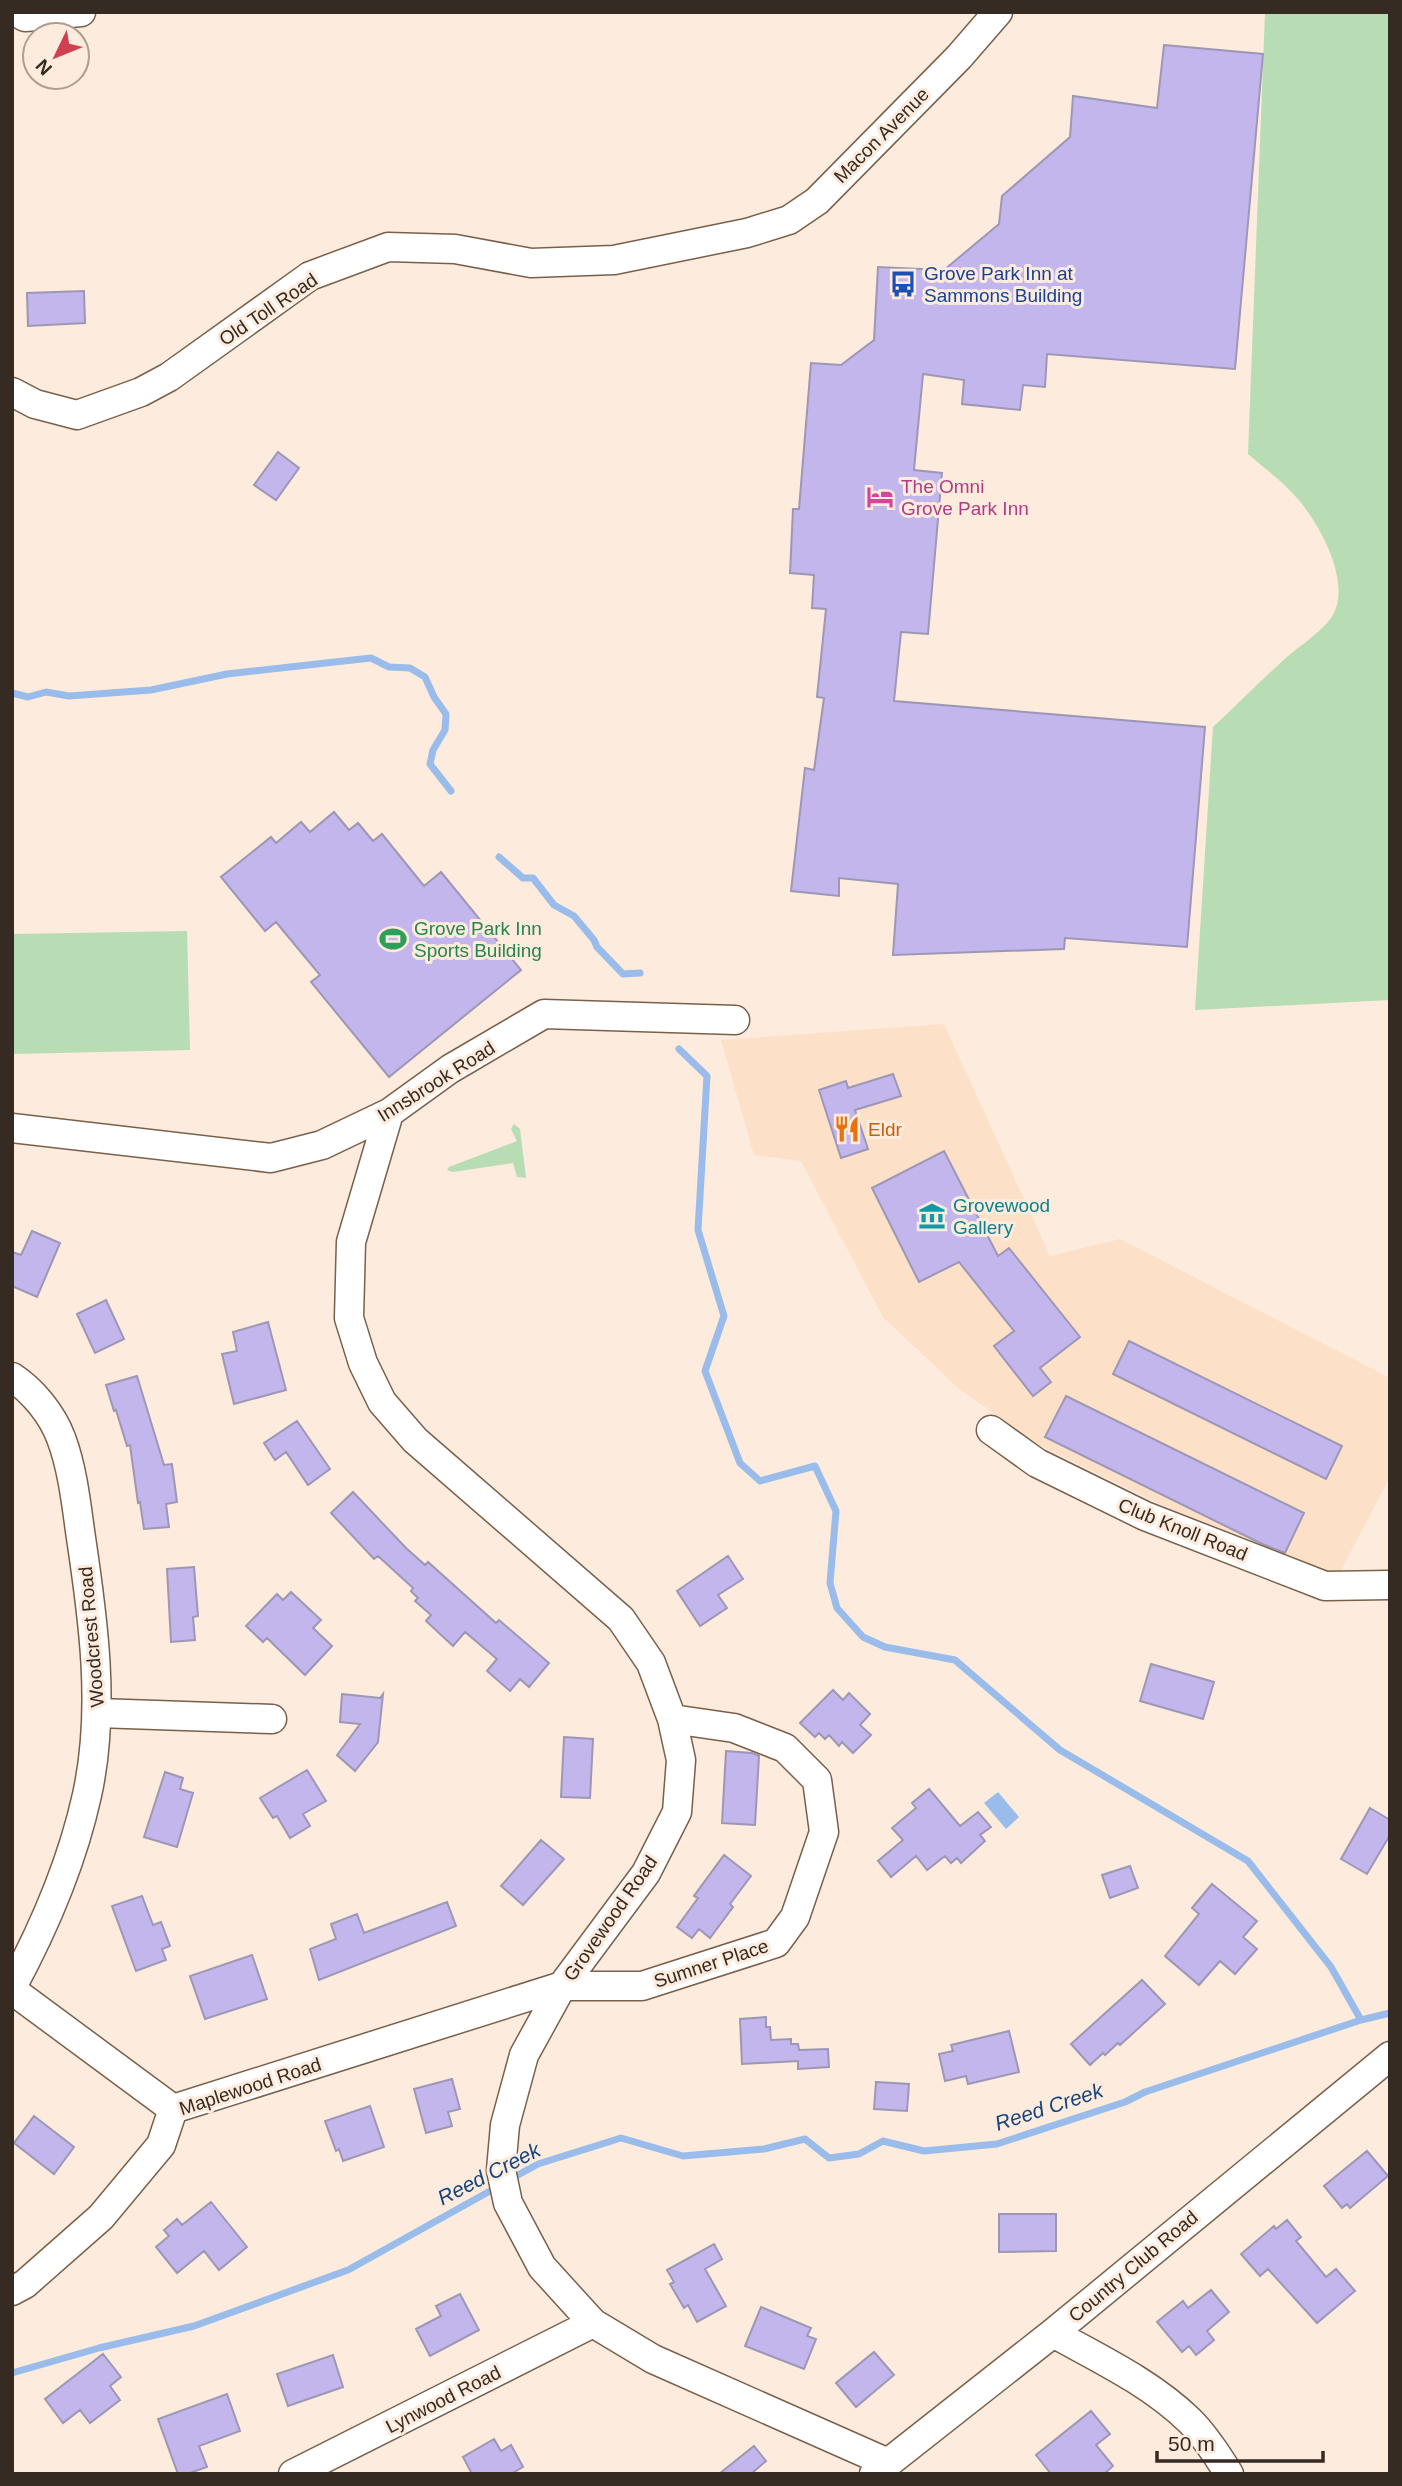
<svg xmlns="http://www.w3.org/2000/svg" width="1402" height="2486" font-family="Helvetica,sans-serif">
<style>
.built{fill:#fce0c8}
.green{fill:#b8dcb4}
.water{fill:#99bceb}
.lines{fill:none;stroke-linecap:round;stroke-linejoin:round}
.stream{stroke:#99bceb;stroke-width:7}
.building{fill:#c2b6ec;stroke:#9d97b6;stroke-width:2}
.minor-casing{stroke:#79604a;stroke-width:31}
.minor{stroke:#fff;stroke-width:28}
.labels{text-anchor:middle;stroke-width:6;stroke-linejoin:round;paint-order:stroke}
.street-label{font-size:19px;fill:#362b22;stroke:#fdebdd}
.transit-label{font-size:19px;fill:#164399;stroke:#fdebdd;text-anchor:start}
.hotel-label{font-size:19px;fill:#b23c85;stroke:#fdebdd;text-anchor:start}
.leisure-label{font-size:19px;fill:#27864d;stroke:#fdebdd;text-anchor:start}
.food-label{font-size:19px;fill:#c56008;stroke:#fdebdd;text-anchor:start}
.culture-label{font-size:19px;fill:#0d838f;stroke:#fdebdd;text-anchor:start}
.water-label{font-size:21px;font-style:italic;fill:#16447c;stroke:#fdebdd}
</style>
<rect width="100%" height="100%" fill="#fdebdd"/>
<path class="built" d="M944 1024 1050 1256 1120 1239 1390 1378V1477L1338 1576 1270 1558 1039 1445 958 1388 883 1317 801 1161 754 1155 721 1040Z"/>
<path class="green" d="M1390 12V1000L1195 1010 1213 727C1238 704 1262 679 1287 657 1302 644 1320 633 1331 618 1354 585 1319 522 1296 497 1282 481 1264 468 1248 454L1265 13Z
M187 931 190 1050 12 1054V934Z
M514 1124 520 1129 526 1178 517 1177 513 1163 453 1172 447 1170 449 1167 517 1141 511 1129Z"/>
<path class="water" d="M998 1792 1019 1817 1006 1829 984 1803Z"/>
<g class="lines">
<path class="stream" d="M12 693 28 697 46 692 69 696 151 690 227 674 371 658 389 667 410 668 425 677 434 697 446 714 445 730 433 750 430 764 451 791
M499 857 523 878H533L554 905 574 916 594 940 597 947 623 974 640 973
M679 1049 707 1076 698 1230 724 1316 705 1371 740 1463 760 1481 815 1466 836 1511 830 1583 837 1608 863 1637 885 1647 955 1660 1060 1750 1248 1861 1331 1967 1361 2020
M509 2180 538 2164 621 2138 683 2156 764 2149 805 2139 829 2158 859 2154 883 2141 924 2151 997 2144 1125 2102 1145 2092 1361 2020 1390 2013
M12 2373 99 2348 194 2326 348 2270 499 2186"/>
</g>
<path class="building" d="M1164 45 1263 54 1235 369 1047 354 1045 387 1023 385 1020 410 962 404 964 380 923 374 914 470 942 473 928 634 901 632 894 701 1205 727 1187 947 1065 938 1064 949 893 955 898 884 839 878V896L791 891 805 768 814 770 824 698 817 697 826 609 812 608 814 575 790 573 793 509H799L811 363 841 365 874 340 878 267 944 270 999 224 1002 196 1070 137 1073 96 1157 108Z
M84 291 85 323 28 326 27 293Z
M278 452 299 468 276 500 254 485Z
M334 812 349 830 358 823 373 841 382 834 424 886 441 872 521 970 389 1077 311 982 320 975 276 922 265 931 221 877 271 837 276 843 301 822 310 832Z
M893 1074 901 1096 855 1110 868 1149 841 1158 819 1090 846 1081 848 1088Z
M944 1151 998 1256 1009 1248 1080 1337 1040 1368 1051 1382 1033 1396 994 1346 1014 1331 959 1262 919 1282 872 1188Z
M32 1231 60 1243 37 1297 12 1286V1252L21 1255Z
M106 1300 124 1339 95 1353 77 1314Z
M268 1322 286 1390 234 1404 222 1354 237 1351 233 1332Z
M1129 1341 1342 1446 1326 1479 1113 1374Z
M137 1376 164 1465 172 1464 177 1502 166 1504 169 1527 144 1529 140 1502 138 1503 130 1445 127 1446 116 1410 114 1411 106 1385Z
M1066 1396 1304 1513 1285 1553 1260 1543 1045 1437Z
M297 1421 330 1469 308 1485 286 1452 275 1460 264 1443Z
M353 1492 406 1548 425 1565 428 1562 496 1623 499 1620 549 1663 529 1687 520 1679 510 1691 487 1671 497 1659 465 1632 453 1646 426 1621 431 1615 415 1601 418 1598 411 1591 413 1588 378 1556 374 1559 331 1513Z
M728 1556 743 1579 718 1595 727 1608 700 1626 677 1591Z
M194 1567 198 1616 193 1617 195 1640 171 1642 167 1569Z
M291 1592 321 1620 313 1628 332 1646 305 1675 267 1638 263 1642 246 1626 277 1594 283 1600Z
M1151 1664 1214 1682 1203 1719 1140 1701Z
M833 1690 843 1700 849 1693 870 1714 860 1725 871 1735 853 1753 842 1742 839 1746 829 1735 825 1739 819 1733 815 1737 800 1723Z
M342 1694 380 1698 383 1694 378 1742 355 1771 337 1755 360 1724 340 1722Z
M564 1737 593 1739 590 1798 561 1797Z
M726 1751 752 1753 759 1756 755 1825 722 1823Z
M307 1770 326 1801 303 1814 310 1826 290 1838 277 1816 273 1818 260 1798Z
M165 1772 183 1778 180 1789 193 1793 177 1847 144 1837Z
M929 1789 960 1826 978 1812 991 1827 980 1835 985 1841 961 1863 957 1858 951 1863 945 1856 927 1870 916 1856 891 1877 878 1861 903 1840 892 1828 916 1808 912 1803Z
M1370 1808 1390 1820V1835L1367 1874 1341 1859Z
M541 1840 564 1859 523 1905 501 1886Z
M724 1855 751 1876 730 1904 733 1907 710 1938 699 1929 692 1938 677 1927 698 1898 694 1896Z
M1130 1866 1138 1888 1110 1898 1102 1875Z
M1212 1884 1257 1921 1243 1937 1257 1949 1235 1974 1220 1961 1199 1985 1165 1956 1199 1914 1192 1908Z
M142 1896 153 1925 161 1922 170 1946 162 1949 166 1960 136 1971 112 1906Z
M447 1902 456 1926 319 1980 310 1949 336 1939 331 1924 357 1914 364 1933Z
M252 1955 267 1999 205 2019 190 1976Z
M1142 1980 1165 2004 1120 2045 1118 2043 1105 2055 1103 2053 1090 2065 1071 2044Z
M766 2017V2027H770L771 2040 791 2039V2044H798L799 2050 828 2049 829 2067 798 2069V2061L742 2064 740 2019Z
M1009 2031 1019 2072 968 2084 966 2076 945 2081 939 2054 953 2051 951 2045Z
M452 2079 460 2109 448 2112 452 2126 426 2133 414 2089Z
M876 2082 909 2084 907 2111 874 2109Z
M370 2106 384 2147 343 2161 339 2149 336 2151 325 2121Z
M34 2116 74 2147 54 2174 14 2143Z
M1367 2151 1388 2176 1350 2208 1347 2204 1342 2208 1324 2186Z
M211 2202 247 2247 219 2270 204 2251 177 2273 156 2247 169 2236 164 2230 177 2219 182 2225Z
M999 2214H1056V2251L999 2252Z
M1287 2220 1301 2237 1296 2241 1326 2277 1336 2269 1355 2291 1317 2323 1268 2269 1260 2276 1241 2254 1274 2226 1276 2229Z
M714 2244 722 2259 705 2269 726 2306 697 2322 688 2305 684 2308 670 2284 674 2282 667 2270Z
M1211 2290 1229 2312 1207 2331 1214 2340 1196 2355 1189 2346 1182 2352 1157 2322 1183 2301 1188 2308Z
M460 2294 479 2330 430 2356 416 2329 441 2316 436 2306Z
M761 2307 811 2328 807 2336 816 2339 804 2369 745 2346Z
M874 2352 894 2375 856 2407 836 2383Z
M103 2354 121 2377 110 2386 120 2400 90 2423 80 2410 63 2423 45 2399Z
M333 2355 343 2387 288 2406 277 2374Z
M227 2394 240 2431 199 2446 207 2467 187 2474H178L158 2419Z
M1091 2411 1110 2434 1096 2445 1113 2466 1104 2474H1051L1036 2455Z
M494 2439 501 2451 511 2445 523 2467 511 2474H472L463 2457Z
M754 2446 766 2461 751 2474H719Z"/>
<g class="lines">
<g class="minor-casing">
<path id="minor" d="M16 12 25 17 81 12
M12 392 35 404 77 415 141 392 169 377 310 276 388 247 455 249 531 263 614 260 747 233 789 220 817 201 959 57 998 12
M389 1113 351 1242 349 1318 363 1363 382 1402 415 1440 621 1619 651 1663 672 1719 681 1760 677 1812 646 1873 562 1986 524 2055 505 2125 501 2170 508 2203 542 2267 593 2323 653 2359 888 2463
M12 1128 271 1158 322 1145 389 1113 450 1069 544 1014 735 1020
M12 1377C33 1391 52 1414 61 1438 72 1467 76 1501 80 1531 93 1617 106 1709 87 1795 72 1863 45 1926 12 1987
M991 1430 1037 1463 1145 1516 1325 1586 1390 1585
M98 1713 272 1719
M12 1990 173 2109
M12 2291 25 2284 101 2217 161 2145 173 2109 562 1986H642L776 1943 795 1917 824 1832 817 1780 785 1748 734 1728 672 1719
M1053 2333C1100 2359 1151 2383 1190 2421 1205 2436 1218 2456 1229 2474
M293 2474 593 2323
M874 2474 1053 2333 1390 2056"/>
</g>
<use href="#minor" class="minor"/>
</g>
<defs>
<g id="bus-bare" transform="scale(2.1)"><path d="M-5-6H5V4H4V6H2V4H-2V6H-4V4H-5ZM-3.5-4V0h7V-4ZM-3.5 1.2v1.5H-2V1.2ZM2 1.2v1.5H3.5V1.2Z" fill="#1a4fb4" stroke="#fdebdd" stroke-width="2.5" paint-order="stroke"/></g>
<g id="hotel-bare" transform="scale(2.1)"><path d="M-6-4.5h1.5V1H6V5H4.5V3h-9V5H-6ZM-4 0a1.8 1.8 0 1 1 3.6 0ZM.5 0V-2.5h3Q6-2.5 6 0Z" fill="#d1479c" stroke="#fdebdd" stroke-width="2.5" paint-order="stroke"/></g>
<g id="stadium-bare" transform="scale(2.1)"><path d="M0-5a6.5 5 0 1 0 0 10a6.5 5 0 1 0 0-10ZM-3.5-1.8h7v3.6h-7Z" fill="#2e9e5b" stroke="#fdebdd" stroke-width="2.5" paint-order="stroke"/></g>
<g id="restaurant-bare" transform="scale(2.1)"><path d="M-5-6h1v4h1v-4h1v4h1v-4h1v5L-1.5 .5V6h-2V.5L-5-1ZM5-6V6H3V1.5H1.5Q1.5-4 5-6Z" fill="#e8710a" stroke="#fdebdd" stroke-width="2.5" paint-order="stroke"/></g>
<g id="museum-bare" transform="scale(2.1)"><path d="M0-6L6-3V-2H-6V-3ZM-5-1h2V3h-2ZM-1-1h2V3h-2ZM3-1h2V3H3ZM-6 4H6V6H-6Z" fill="#0f9aa8" stroke="#fdebdd" stroke-width="2.5" paint-order="stroke"/></g>
</defs>
<g fill-rule="evenodd">
<use href="#bus-bare" x="903" y="284"/>
<use href="#hotel-bare" x="880" y="497"/>
<use href="#stadium-bare" x="393" y="939"/>
<use href="#restaurant-bare" x="847" y="1129"/>
<use href="#museum-bare" x="932" y="1216"/>
</g>
<g class="labels">
<g class="street-label">
<text transform="translate(881 135) rotate(-45)" y="7">Macon Avenue</text>
<text transform="translate(268 309) rotate(-34)" y="7">Old Toll Road</text>
<text transform="translate(436 1081) rotate(-32)" y="7">Innsbrook Road</text>
<text transform="translate(1183 1529) rotate(22)" y="7">Club Knoll Road</text>
<text transform="translate(91 1637) rotate(-95)" y="7">Woodcrest Road</text>
<text transform="translate(610 1918) rotate(-55)" y="7">Grovewood Road</text>
<text transform="translate(711 1963) rotate(-18)" y="7">Sumner Place</text>
<text transform="translate(250 2086) rotate(-18)" y="7">Maplewood Road</text>
<text transform="translate(1133 2266) rotate(-40)" y="7">Country Club Road</text>
<text transform="translate(443 2399) rotate(-27)" y="7">Lynwood Road</text>
</g>
<g class="transit-label">
<text x="924" y="280">Grove Park Inn at<tspan x="924" dy="22">Sammons Building</tspan></text>
</g>
<g class="hotel-label">
<text x="901" y="493">The Omni<tspan x="901" dy="22">Grove Park Inn</tspan></text>
</g>
<g class="leisure-label">
<text x="414" y="935">Grove Park Inn<tspan x="414" dy="22">Sports Building</tspan></text>
</g>
<g class="food-label">
<text x="868" y="1136">Eldr</text>
</g>
<g class="culture-label">
<text x="953" y="1212">Grovewood<tspan x="953" dy="22">Gallery</tspan></text>
</g>
<g class="water-label">
<text transform="translate(1049 2107) rotate(-18)" y="7">Reed Creek</text>
<text transform="translate(489 2174) rotate(-27)" y="7">Reed Creek</text>
</g>
</g>
<rect width="1402" height="2486" fill="none" stroke="#362b22" stroke-width="28"/>
<g transform="translate(56 56) rotate(227)"><circle r="33" fill="#fdebdd" stroke="#ad9e92" stroke-width="2"/>
<path d="M0-5L12 26L0 18L-12 26Z" fill="#d04050"/>
<text y="-10" font-size="19" font-weight="bold" text-anchor="middle" fill="#362b22">N</text>
</g>
<path d="M1157 2451v10h166v-10" fill="none" stroke="#362b22" stroke-width="3.5"/>
<text x="1168" y="2451" font-size="21" fill="#362b22" stroke="#fdebdd" stroke-width="5" paint-order="stroke">50 m</text>
</svg>
